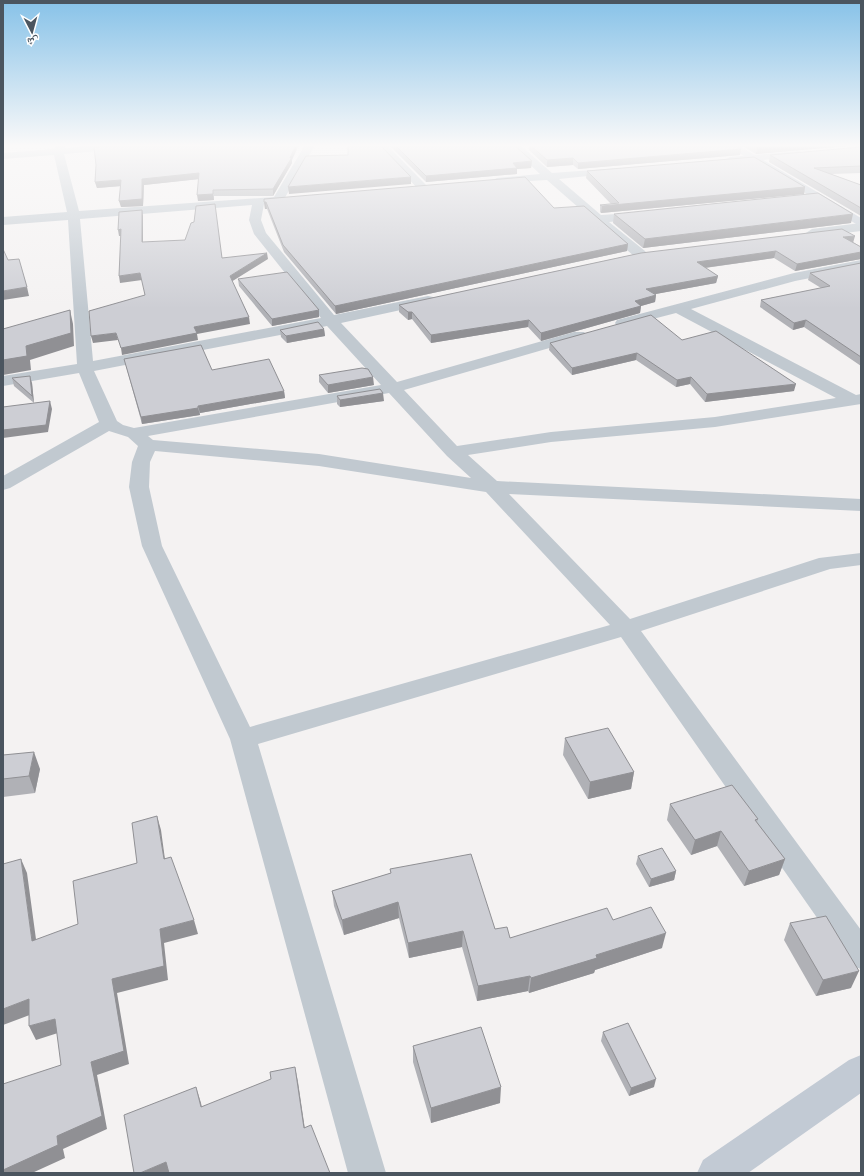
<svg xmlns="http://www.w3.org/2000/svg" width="864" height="1176" font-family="'Golos Text','Noto Naskh Arabic',sans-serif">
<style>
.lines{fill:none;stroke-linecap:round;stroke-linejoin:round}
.street{fill:#c1c9d0;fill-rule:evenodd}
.secondary{fill:#c2cad4;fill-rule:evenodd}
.wall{fill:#b0b1b6}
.shaded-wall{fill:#909094}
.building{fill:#cdced4;stroke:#909094}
</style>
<rect width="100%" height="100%" fill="#f4f2f2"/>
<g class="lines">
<path class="street" d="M56 145H66L65 148 102 145H139L134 148 64 154 79 211 274 197 305 145H315L283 201 264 204 261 220 266 233 334 315 428 296 433 297 435 300 433 303 341 323 397 382 574 332H584L587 335 584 338 404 390 457 446 551 432 715 417 836 398 676 313 622 327 617 326 615 323 617 320 794 273 861 260V268L795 281 691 309 856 395 861 394V404L715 427 551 442 468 455 497 481 861 499V511L509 494 630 619 819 558 861 553V565L830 569 641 631 861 930V969L850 965 621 637 258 744 386 1173H348L230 739 142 546 129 487 132 462 138 446 128 437 109 431 10 488 3 490V476L99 422 79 373 3 386V376L77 364 68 220 3 225V217L67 212 54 155 3 159V153L54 149ZM252 205 249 220 254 234 321 318 93 361 80 219ZM327 326 381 385 134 428 123 425 117 421 94 371ZM389 393 447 456 471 478 319 454 153 440 148 436ZM155 451 319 466 486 492 610 625 250 727 162 546 149 487 150 462Z
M377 145H387L427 186 429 188 427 190H419Z
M509 145H520L552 173 620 168 621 170 620 172 616 173 559 179 601 215 646 212 648 215 642 219 609 222 645 251 647 254 645 257H635L547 180 493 183 491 181 497 178 540 174Z
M799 151 804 154 803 156 730 163 725 160 730 157Z
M861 223V231L812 237 806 233 812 229Z"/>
<path class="secondary" d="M726 145H738L861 218V227Z
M861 1055V1093L748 1173H697L703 1160 849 1060Z"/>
</g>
<path class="wall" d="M389 145H514L532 161 531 168 517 169V174L426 182Z
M529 145H734L740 155 578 169 573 165 547 167 529 150Z
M740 145H859L756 154Z
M861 147V173L831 174 861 185V216L769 162 770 155Z
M292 160V163L273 196H214V200L198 201V179L144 185 143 206 121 207 120 186 97 188 95 182Z
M587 171 805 187 804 194 601 213 600 212V205L611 204 586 178Z
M264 199 554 208 628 244 627 251 336 314 284 252 267 209H265Z
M614 214 851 223 643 248 613 223Z
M853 242 861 247V259L795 271 774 258 705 268 718 276 716 283 655 294 656 295 655 302 641 306 640 313 541 341 528 327 431 343 412 319 408 320 399 312V305L641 253Z
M861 263V366L804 327 793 330 760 307 761 300 821 288 808 280 810 273Z
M238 279 319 317 272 326 239 286Z
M324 329 325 336 287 343 281 337 280 330Z
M682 340 794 391 705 402 690 384 676 387 636 360 572 375 549 350 550 343Z
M124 359 212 370 284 391 285 398 200 413V415L142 424Z
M319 375 374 385 328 393 319 382Z
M12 378 32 383 34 403 14 386Z
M337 396 384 401 340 407 337 404Z
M565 738 634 772 631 789 588 799 563 755Z
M3 755 40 769 35 793 3 797Z
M670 804 758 819 757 822 785 859 779 875 744 886 717 846 691 855 667 820Z
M638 856 676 871 674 880 649 887 636 864Z
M390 869 495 929 510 938 613 920 662 948 595 970 594 973 529 993 528 991 477 1001 462 947 409 958 399 918 344 935 334 906 332 891 391 873Z
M790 923 851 988 816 996 784 940Z
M603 1032 654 1087 629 1096 601 1041Z
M413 1046 500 1103 431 1123 413 1062Z"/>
<path class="shaded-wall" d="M296 145H299L292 160V163L273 196V189L290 158Z
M788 145H859L756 154 757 147Z
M741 149 740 155 578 169V163Z
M573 158V165L547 167V160Z
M532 161 531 168 517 169V174L426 182V176L513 163Z
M199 173 200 179 144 185 143 206 121 207 119 201 142 179Z
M411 177V184L289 194 288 187Z
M121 180 122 186 97 188 95 182Z
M805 187 804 194 601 213 602 206Z
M213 194 214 200 198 201 197 195Z
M264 202H266L267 209H265Z
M142 210 143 216V248L142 242Z
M853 214 851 223 643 248 645 239Z
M121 229 122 236H119L118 230Z
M855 236 853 243 843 237Z
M628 244 627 251 336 314 335 306Z
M776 251 774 258 696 269 697 262Z
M861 252V259L795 271 797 264Z
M267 253 268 259 231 282 230 276Z
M140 273 142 280 120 283 119 276Z
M718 276 716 283 645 296 646 289Z
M27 287 29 296 3 300V291Z
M656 295 655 302 634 308 635 301Z
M641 306 640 313 541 341V333Z
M70 310 73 324 74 346 30 360 31 370 3 375V360L26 346Z
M319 310V317L272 326V319Z
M408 312H412V319L408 320Z
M249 317 250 324 197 334 198 340 122 355 121 348 194 327Z
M529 320 528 327 431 343V335Z
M806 320 804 327 793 330 794 323Z
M324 329 325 336 287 343 286 336Z
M116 333 118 340 93 343 91 336Z
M637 353 636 360 572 375V368Z
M30 376 32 383 34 403 32 396Z
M373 377 374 385 328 393V385Z
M691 377 690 384 676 387 677 380Z
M796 384 794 391 705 402 707 394Z
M284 391 285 398 200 413 198 406Z
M383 393 384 401 340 407V400Z
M50 401 52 409 48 432 3 438V430Z
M198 408 200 415 142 424 141 417Z
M34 752 40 769 35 793 29 776Z
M634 772 631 789 588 799 590 782Z
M157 816 161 830 167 874 164 859Z
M721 831 717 846 691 855 695 840Z
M21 859 27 873 38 954 32 941Z
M785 859 779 875 744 886 749 871Z
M676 871 674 880 649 887 651 879Z
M398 902 399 918 344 935 342 920Z
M194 920 198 934 164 943 168 980 117 993 129 1064 97 1075 107 1129 63 1149 65 1158 32 1173H3V1170L57 1136 91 1062 112 979 160 929Z
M463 931 462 947 409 958 408 943Z
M666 933 662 948 595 970 594 973 529 993 531 978 596 955Z
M859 971 851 988 816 996 823 980Z
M530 976 528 991 477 1001 478 986Z
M29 999 35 1013 3 1025V1009Z
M55 1019 61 1032 36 1040 29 1026Z
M295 1067 298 1082 307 1143 304 1128Z
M656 1079 654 1087 629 1096 631 1088Z
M196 1087 201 1103 205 1122 201 1107Z
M501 1087 500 1103 431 1123V1108Z
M166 1162 170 1173H140Z"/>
<path class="building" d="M122 145H296L290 158 292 157 273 189 213 190V194L197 195 199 173 142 179V199L119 201 121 180 95 182 96 165 94 147Z
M348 145H380L411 177 288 187 306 156 348 155Z
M395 145H514L532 161 513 163 517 168 426 176Z
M530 145H734L741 149 578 163 573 158 547 160Z
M752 145H788L757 147Z
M861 147V166L814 168 861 185V208L770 155Z
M754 157 805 187 602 206 600 205 619 203 587 171Z
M525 177 554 208 584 206 628 244 335 306 283 245 266 202H264V199Z
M818 193 853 214 645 239 614 214Z
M215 204 222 258 267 253 230 276 249 317 194 327 197 333 121 348 116 333 91 336 89 311 145 295 140 273 119 276 121 229 118 230 119 212 142 210V242L185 240 191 223 194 222 196 206Z
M842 229 855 236 843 237 861 247V252L797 264 776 251 697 262 718 276 646 289 656 295 635 301 641 306 541 333 529 320 431 335 412 312H408L399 305 641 253Z
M3 249 8 260 19 259 27 287 3 291Z
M861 263V357L806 320 794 323 761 300 830 286 810 273Z
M287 272 319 310 272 319 238 279Z
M70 310 71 333 26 346 27 356 3 360V329Z
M651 315 682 340 716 331 796 384 707 394 691 377 677 380 637 353 572 368 550 343Z
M318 322 324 329 286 336 280 330Z
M201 345 212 370 269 359 284 391 198 406V408L141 417 124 359Z
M362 368 368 369 373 377 328 385 319 375Z
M30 376 32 396 12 378Z
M380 389 383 393 340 400 337 396Z
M50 401 46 425 3 430V407Z
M608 728 634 772 590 782 565 738Z
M34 752 29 776 3 779V755Z
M732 785 758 819 755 820 785 859 749 871 721 831 695 840 670 804Z
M157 816 164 859 171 857 194 920 160 929 164 966 112 979 124 1051 91 1062 102 1116 57 1136 58 1145 3 1170V1084L61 1065 55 1019 29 1026V999L3 1009V864L21 859 32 941 78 924 73 881 137 863 132 823Z
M662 848 676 871 651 879 638 856Z
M471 854 495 929 507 927 510 938 607 908 613 920 651 907 666 933 596 955 597 958 531 978 530 976 478 986 463 931 408 943 398 902 342 920 332 891 391 873 390 869Z
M826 916 859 971 823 980 790 923Z
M628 1023 656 1079 631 1088 603 1032Z
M481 1027 501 1087 431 1108 413 1046Z
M295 1067 304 1128 311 1125 330 1173H169L166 1162 140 1173H134L124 1115 196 1087 201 1107 271 1079 270 1072Z"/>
<linearGradient id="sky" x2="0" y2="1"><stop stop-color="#87c2e8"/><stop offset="0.47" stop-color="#faf9f9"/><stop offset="1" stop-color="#faf9f9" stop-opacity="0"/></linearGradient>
<rect width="864" height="309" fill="url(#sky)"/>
<rect width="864" height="1176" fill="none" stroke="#4b555f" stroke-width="8"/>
<g transform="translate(32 32) rotate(174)" stroke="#ffffff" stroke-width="3" paint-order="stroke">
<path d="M0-3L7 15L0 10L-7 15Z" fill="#4b555f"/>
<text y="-6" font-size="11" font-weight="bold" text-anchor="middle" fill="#4b555f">ش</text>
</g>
</svg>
